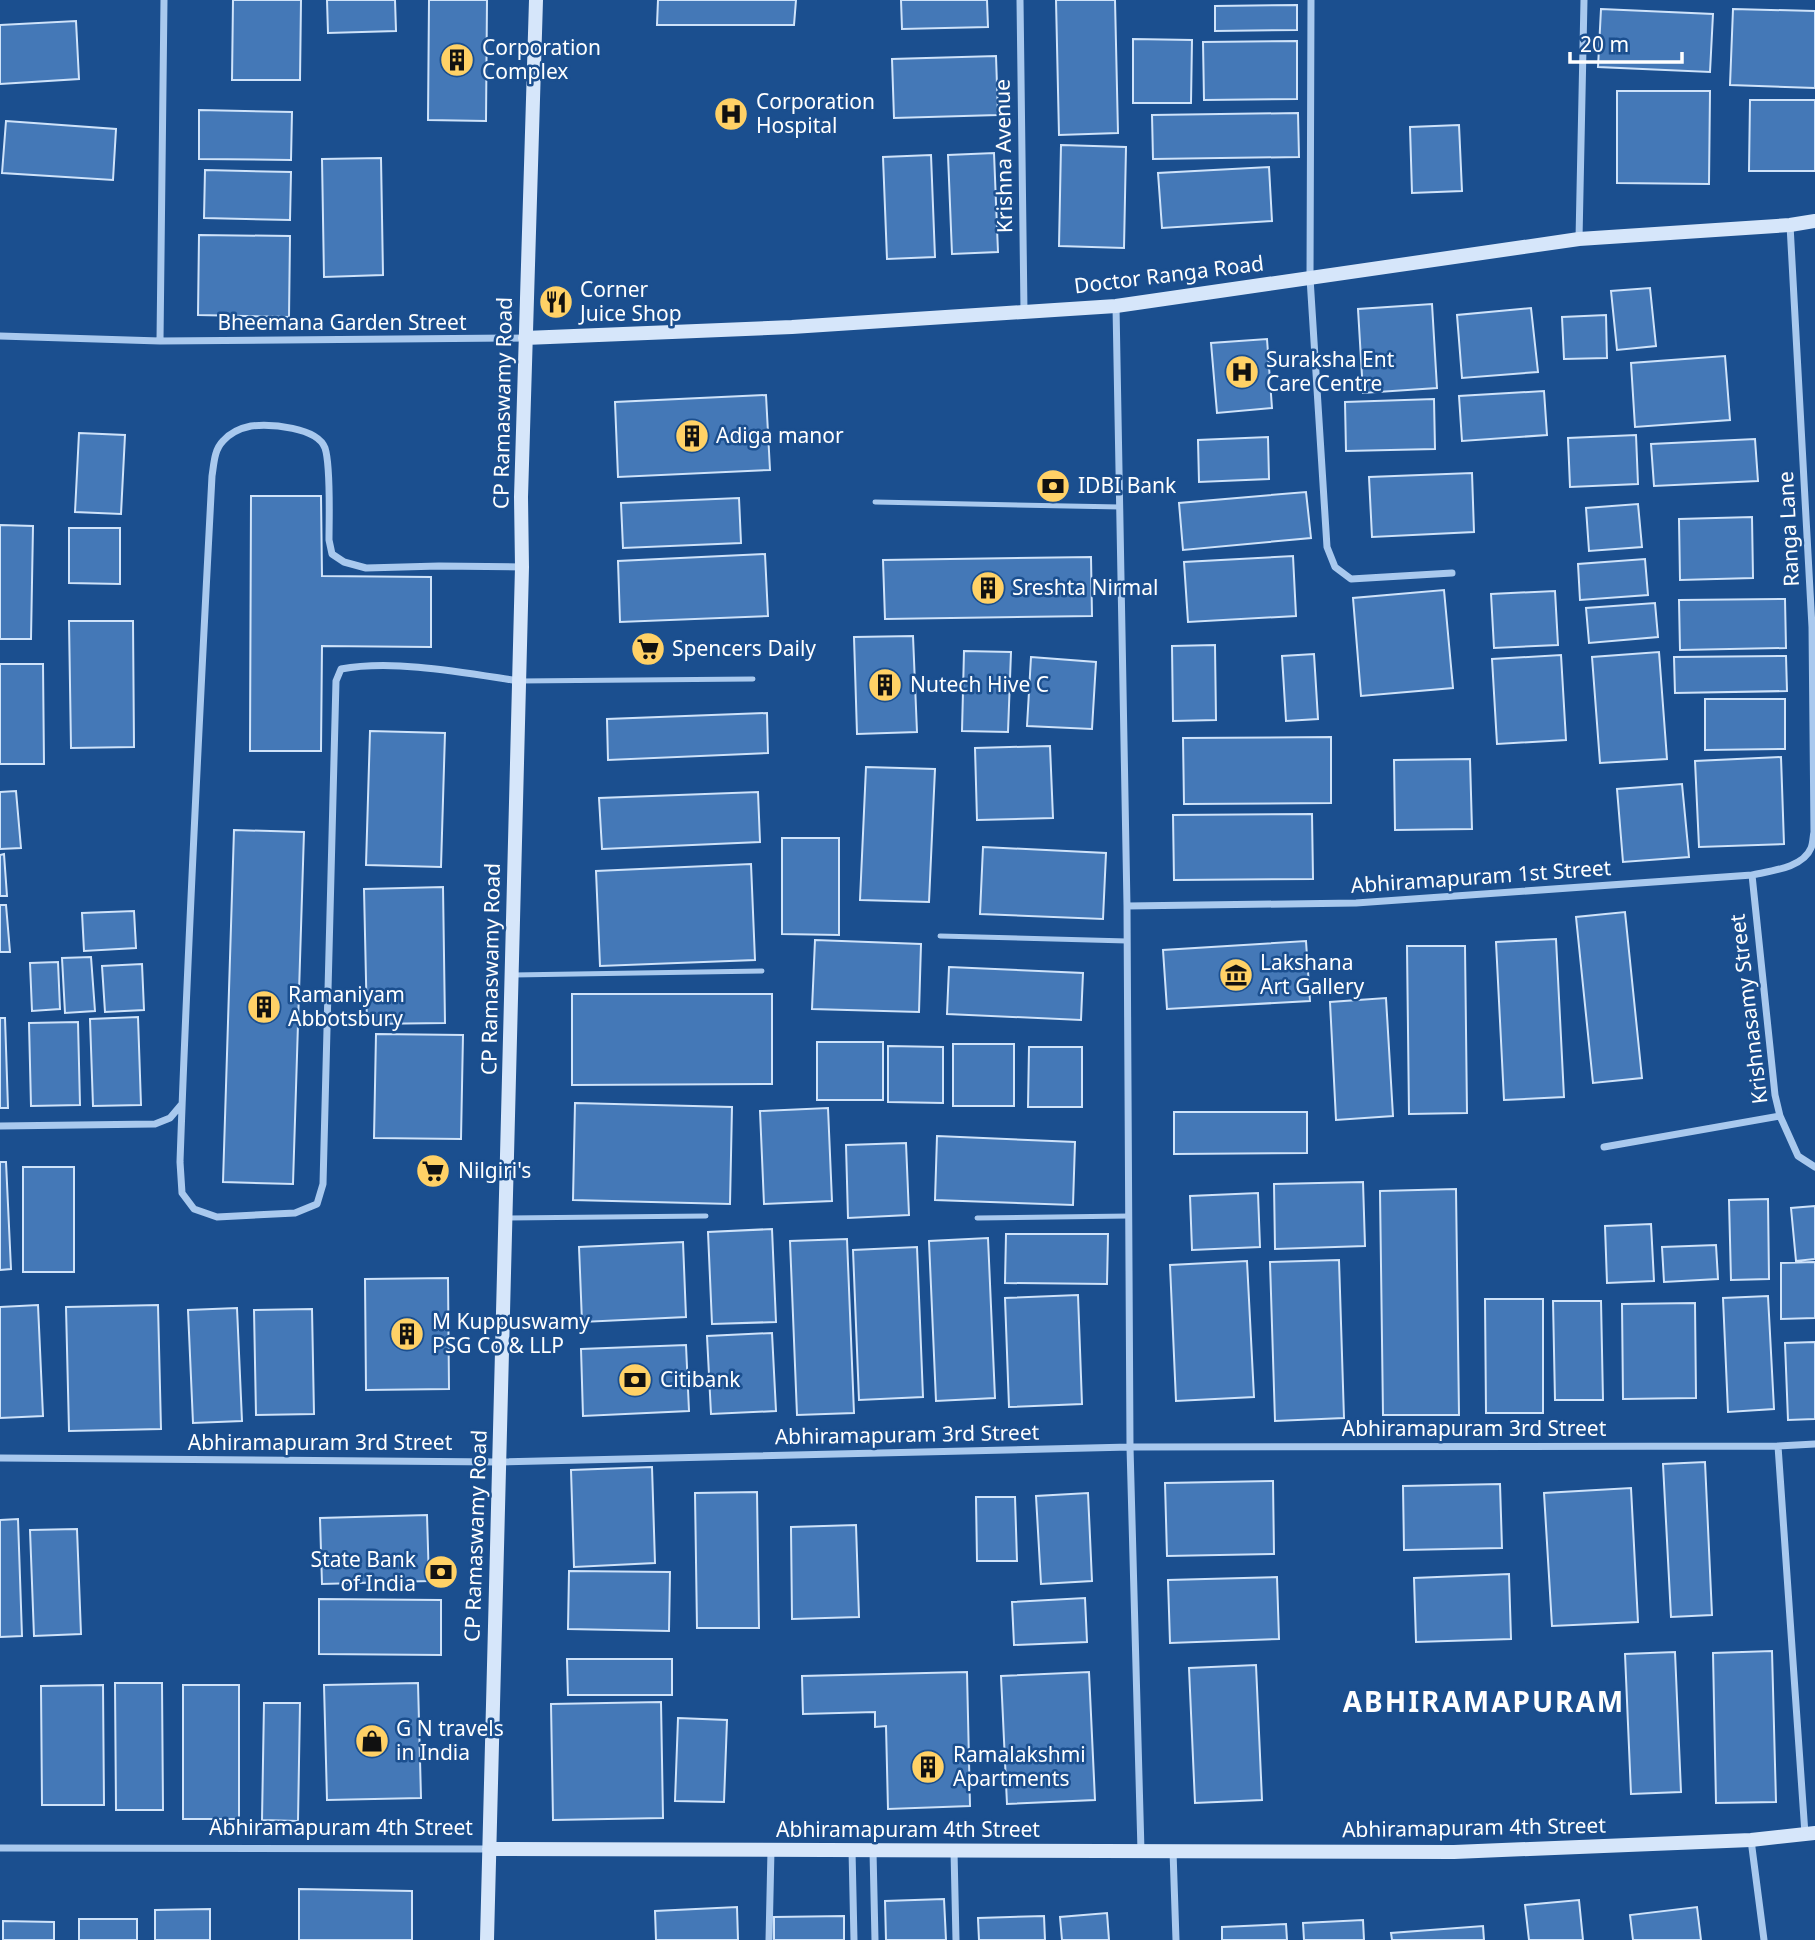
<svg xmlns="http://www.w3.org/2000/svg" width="1815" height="1940" font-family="'Noto Sans',sans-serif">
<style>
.building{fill:#4478b7;stroke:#cfe3fa;stroke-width:2}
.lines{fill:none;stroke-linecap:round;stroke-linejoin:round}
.lane{stroke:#a9c9ee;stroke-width:5}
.street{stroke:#a9c9ee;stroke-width:7}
.secondary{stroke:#d6e6fa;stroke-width:14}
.labels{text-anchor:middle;stroke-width:5;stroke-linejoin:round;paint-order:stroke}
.poi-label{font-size:21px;fill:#fff;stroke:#1b4f8f;text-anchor:start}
.street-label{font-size:21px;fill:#fff;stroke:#1b4f8f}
.district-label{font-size:28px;font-weight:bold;letter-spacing:2px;fill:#fff;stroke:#1b4f8f}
</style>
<rect width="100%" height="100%" fill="#1b4f8f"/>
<path class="building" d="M233 0H301L300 80H232Z
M327 0H395L396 31 328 33Z
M429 0H487L486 121 428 120Z
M658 0H796L794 25H657Z
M901 0H987L988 27 902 29Z
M1056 0H1115L1118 133 1059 135Z
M1297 5V30L1215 31V6Z
M1601 9 1713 14 1710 72 1598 67Z
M1733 9 1815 11V88L1730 85Z
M76 21 79 79 0 84V25Z
M1133 39 1192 40 1191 103H1133Z
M1297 41V99L1204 100 1203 42Z
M996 56 998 115 894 118 892 59Z
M1617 91H1710L1709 184 1617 183Z
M1750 100H1815V171H1749Z
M199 110 292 112 291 160 199 159Z
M1298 113 1299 157 1153 159 1152 115Z
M6 121 116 129 113 180 2 173Z
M1459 125 1462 191 1412 193 1410 127Z
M1061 145 1126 147 1124 248 1059 246Z
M994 153 998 252 952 254 948 155Z
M931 155 935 257 887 259 883 157Z
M381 158 383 275 324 277 322 159Z
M1269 167 1272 221 1162 228 1158 173Z
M205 170 291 172 290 220 204 218Z
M199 235 290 236 289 317 198 315Z
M1650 288 1656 346 1617 350 1611 291Z
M1432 304 1437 388 1363 393 1358 309Z
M1531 308 1538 372 1462 378 1457 315Z
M1606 315 1607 358 1564 359 1562 317Z
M1267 339 1272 408 1217 413 1211 343Z
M1725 356 1730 420 1635 427 1631 363Z
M1544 391 1547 435 1462 441 1459 396Z
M766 395 770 470 618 477 615 402Z
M1434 399 1435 449 1346 451 1345 402Z
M79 433 125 435 121 514 75 512Z
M1636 435 1638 484 1570 487 1568 438Z
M1268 437 1269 479 1199 482 1198 440Z
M1755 439 1758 481 1654 486 1651 444Z
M1472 473 1474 532 1372 537 1369 477Z
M1306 492 1311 538 1183 550 1179 503Z
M251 496H321L322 576 431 577V647L322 646 321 751H250Z
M739 498 741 543 623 548 621 503Z
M1638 504 1642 547 1589 551 1586 508Z
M1752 517 1753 578 1680 580 1679 519Z
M0 525 33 526 31 639H0Z
M69 528H120V584L69 583Z
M765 554 768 616 620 622 618 561Z
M1293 556 1296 616 1188 622 1184 562Z
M1091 557 1092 616 885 619 883 560Z
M1645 559 1648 595 1580 600 1578 564Z
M1444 590 1453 688 1361 696 1353 598Z
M1555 591 1558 645 1494 648 1491 594Z
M1785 599 1786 648 1680 650 1679 600Z
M1655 603 1658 637 1589 643 1586 608Z
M69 621H133L134 747 71 748Z
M913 636 917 732 857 734 854 637Z
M1215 645 1216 720 1173 721 1172 646Z
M964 651 1011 652 1008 732 962 731Z
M1659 652 1667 759 1600 763 1592 657Z
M1314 654 1318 719 1286 721 1282 656Z
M1561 655 1566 740 1497 744 1492 659Z
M1786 656 1787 691 1675 693 1674 657Z
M1031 657 1096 662 1092 729 1027 726Z
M0 664H43L44 764H0Z
M1705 699H1785V749L1705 750Z
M767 713 768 753 608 760 607 719Z
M370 731 445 733 441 867 366 865Z
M1331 737V803L1184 804 1183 738Z
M1050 746 1053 818 977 820 975 748Z
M1781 757 1784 844 1699 847 1695 761Z
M1470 759 1472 829 1395 830 1394 760Z
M866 767 935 769 929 902 860 900Z
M1682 784 1689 857 1623 862 1617 789Z
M16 791 21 848 0 849V792Z
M758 792 760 842 602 849 599 798Z
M1312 814 1313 879 1174 880 1173 815Z
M234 830 304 832 293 1184 223 1182Z
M782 838H839V935L782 934Z
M983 847 1106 853 1103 919 980 914Z
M4 854 7 896H0V855Z
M751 864 755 960 600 966 596 871Z
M443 887 445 1023 367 1024 364 889Z
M0 905H6L10 952H0Z
M134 911 136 948 84 951 82 913Z
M1625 912 1642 1078 1593 1083 1576 917Z
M1556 939 1564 1097 1504 1100 1496 942Z
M815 940 921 944 919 1012 812 1009Z
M1306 941 1310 1001 1167 1009 1163 950Z
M1407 946H1465L1467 1113 1409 1114Z
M91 957 95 1011 65 1013 62 958Z
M58 962 60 1009 32 1011 30 963Z
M142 964 144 1010 105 1012 102 966Z
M949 967 1083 973 1081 1020 947 1014Z
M572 994H772V1084L572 1085Z
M1386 998 1393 1116 1336 1120 1330 1002Z
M138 1017 141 1105 93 1106 90 1019Z
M0 1018H5L8 1108H0Z
M78 1022 80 1105 31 1106 29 1023Z
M376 1034 463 1035 461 1139 374 1138Z
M817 1042H883V1100H817Z
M953 1044H1014V1106H953Z
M888 1046 943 1047V1103L888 1102Z
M1029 1047H1082V1107H1028Z
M575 1103 732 1107 730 1204 573 1200Z
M828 1108 832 1201 764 1204 760 1111Z
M1174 1112H1307V1153L1174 1154Z
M937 1136 1075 1142 1073 1205 935 1200Z
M906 1143 909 1215 848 1218 846 1145Z
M0 1162H6L11 1269 0 1270Z
M23 1167H74V1272H23Z
M1363 1182 1365 1246 1275 1249 1274 1184Z
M1456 1189 1459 1415H1383L1380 1191Z
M1258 1193 1260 1247 1192 1250 1190 1196Z
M1768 1199 1769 1279 1731 1280 1729 1200Z
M1815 1206V1259L1796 1261 1791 1208Z
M1651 1224 1654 1281 1607 1283 1605 1226Z
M772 1229 776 1322 712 1324 708 1232Z
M1006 1234H1108L1107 1284 1005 1283Z
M988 1238 995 1398 936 1401 929 1241Z
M847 1239 854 1413 797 1415 790 1241Z
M683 1242 686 1317 582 1322 579 1247Z
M1716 1245 1718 1279 1664 1282 1662 1247Z
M917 1247 923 1397 859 1400 853 1250Z
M1339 1260 1344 1418 1275 1421 1270 1262Z
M1247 1261 1254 1397 1176 1401 1170 1265Z
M1815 1262V1318L1781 1319V1263Z
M448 1278 449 1389 366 1390 365 1279Z
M1078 1295 1082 1404 1009 1407 1005 1298Z
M1768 1296 1774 1409 1728 1412 1723 1298Z
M1485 1299H1543V1413H1486Z
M1553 1301H1601L1603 1400H1555Z
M1695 1303 1696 1398 1623 1399 1622 1304Z
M38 1305 43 1416 0 1418V1307Z
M158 1305 161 1429 69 1431 66 1307Z
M237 1308 242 1421 193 1423 188 1310Z
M312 1309 314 1414 256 1415 254 1310Z
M772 1333 776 1411 711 1414 707 1336Z
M1815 1342V1419L1788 1420 1785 1343Z
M686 1345 689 1411 583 1416 581 1349Z
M1705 1462 1712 1615 1671 1617 1663 1464Z
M652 1467 655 1563 574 1567 571 1470Z
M1273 1481 1274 1554 1167 1556 1165 1483Z
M1500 1484 1502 1548 1404 1550 1403 1486Z
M1631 1488 1638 1622 1552 1626 1544 1493Z
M757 1492 759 1628H697L695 1493Z
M1088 1493 1092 1581 1041 1584 1036 1496Z
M976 1497H1015L1017 1561H977Z
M427 1515 429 1581 322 1584 320 1518Z
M18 1519 22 1636 0 1637V1520Z
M856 1525 859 1617 792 1619 791 1527Z
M77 1529 81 1634 34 1636 30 1530Z
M569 1571 670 1572 669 1631 568 1629Z
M1509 1574 1511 1639 1416 1642 1414 1578Z
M1277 1577 1279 1639 1170 1643 1168 1580Z
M1085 1598 1087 1642 1014 1645 1012 1602Z
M319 1599 441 1600V1655L319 1654Z
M1772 1651 1776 1802 1716 1803 1713 1653Z
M1675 1652 1681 1792 1631 1794 1625 1654Z
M567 1659H672V1695H568Z
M1256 1665 1262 1800 1195 1803 1189 1668Z
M967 1672 970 1806 888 1809 886 1726 875 1727V1712L803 1714 802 1676Z
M1089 1672 1095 1800 1007 1804 1001 1676Z
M115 1683H162L163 1810H116Z
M418 1683 421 1798 327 1800 324 1685Z
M103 1685 104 1805H42L41 1686Z
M183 1685H239V1819H183Z
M661 1702 663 1818 553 1820 551 1704Z
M264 1703H300L298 1821 262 1820Z
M678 1718 727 1720 724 1802 675 1801Z
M299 1889 412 1891V1940H299Z
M944 1899 946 1940H886L885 1901Z
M1579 1900 1583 1940H1529L1525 1905Z
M737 1907 738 1940H656L655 1911Z
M1697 1907 1701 1940H1633L1630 1915Z
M210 1909V1940H155V1910Z
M1107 1913 1109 1940H1062L1060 1917Z
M844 1916V1940H774V1917Z
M1044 1916 1045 1940H979L978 1918Z
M79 1919H137V1940H79Z
M1363 1920 1364 1940H1304L1303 1923Z
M3 1921 54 1922V1940H3Z
M1286 1924 1287 1940H1222V1927Z
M1483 1926 1484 1940H1392L1391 1933Z"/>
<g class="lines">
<path class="lane" d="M875 502 1120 507
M519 681 753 679
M940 936 1127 941
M513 975 762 971
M506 1218 706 1216
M977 1218 1129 1216"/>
<path class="street" d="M1020 0 1024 311
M1311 0 1310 278 1327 547 1335 567 1351 579 1452 573
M1579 239 1584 0
M1116 306 1127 906 1130 1447 1141 1851
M0 336 160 341 525 338
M160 341 164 0
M519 681C466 673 394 659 341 669L336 681 323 1184 317 1204 295 1213 217 1217 194 1209 182 1193 180 1162C188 933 200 705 212 476 214 464 214 450 223 441 230 433 241 428 251 426 271 424 317 427 325 448 331 466 329 519 329 540L332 554 344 562 366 568 439 566 522 567
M1752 875 1775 1095 1780 1116 1798 1156 1815 1167
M1127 906 1356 903 1752 875C1770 871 1803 868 1811 848 1813 844 1813 836 1814 832L1812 627 1790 225
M0 1126 155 1124 170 1118 181 1105
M1604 1147 1780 1116
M1778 1446 1805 1834
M0 1458 499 1462 1130 1447 1778 1446 1815 1444
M1751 1840 1764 1940
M0 1848 489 1849
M852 1850 854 1940
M873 1851 875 1940
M954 1851 956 1940
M1173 1851 1176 1940
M769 1940 771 1850"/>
<path class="secondary" d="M525 338 792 327 1116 306 1579 239 1790 225 1815 221
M489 1849 1454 1852 1751 1840 1815 1833
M487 1940 522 567 521 497 536 0"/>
</g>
<defs>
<g id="building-disc" transform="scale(1.75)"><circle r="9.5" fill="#ffd166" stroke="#1b4f8f"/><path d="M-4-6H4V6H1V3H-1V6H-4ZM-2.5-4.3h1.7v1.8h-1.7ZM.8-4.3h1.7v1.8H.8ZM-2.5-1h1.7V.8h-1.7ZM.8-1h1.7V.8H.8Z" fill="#111"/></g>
<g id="hospital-disc" transform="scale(1.75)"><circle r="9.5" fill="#ffd166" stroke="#1b4f8f"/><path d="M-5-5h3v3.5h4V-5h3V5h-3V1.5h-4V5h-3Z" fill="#111"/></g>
<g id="restaurant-disc" transform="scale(1.75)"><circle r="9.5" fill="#ffd166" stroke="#1b4f8f"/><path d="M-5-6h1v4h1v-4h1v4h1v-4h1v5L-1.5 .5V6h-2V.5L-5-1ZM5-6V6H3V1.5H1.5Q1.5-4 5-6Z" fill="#111"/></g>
<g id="bank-disc" transform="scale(1.75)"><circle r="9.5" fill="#ffd166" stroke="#1b4f8f"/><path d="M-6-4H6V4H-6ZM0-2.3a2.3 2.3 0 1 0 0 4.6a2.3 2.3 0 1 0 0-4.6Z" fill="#111"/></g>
<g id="supermarket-disc" transform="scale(1.75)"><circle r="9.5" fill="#ffd166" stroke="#1b4f8f"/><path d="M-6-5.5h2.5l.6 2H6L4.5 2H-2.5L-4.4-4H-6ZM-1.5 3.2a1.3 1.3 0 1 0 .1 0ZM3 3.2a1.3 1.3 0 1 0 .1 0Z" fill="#111"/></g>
<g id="museum-disc" transform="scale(1.75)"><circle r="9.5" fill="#ffd166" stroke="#1b4f8f"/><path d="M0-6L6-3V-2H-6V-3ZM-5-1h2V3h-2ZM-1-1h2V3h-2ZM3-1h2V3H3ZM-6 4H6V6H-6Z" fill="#111"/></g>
<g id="shop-disc" transform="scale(1.75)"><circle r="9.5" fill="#ffd166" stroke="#1b4f8f"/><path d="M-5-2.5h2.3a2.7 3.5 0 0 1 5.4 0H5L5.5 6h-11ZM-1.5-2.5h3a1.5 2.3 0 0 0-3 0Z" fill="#111"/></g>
</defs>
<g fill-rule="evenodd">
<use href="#building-disc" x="457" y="60"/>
<use href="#hospital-disc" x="731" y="114"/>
<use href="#restaurant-disc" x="556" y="302"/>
<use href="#hospital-disc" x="1242" y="372"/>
<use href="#building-disc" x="692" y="436"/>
<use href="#bank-disc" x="1053" y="486"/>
<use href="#building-disc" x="988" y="588"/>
<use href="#supermarket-disc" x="648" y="649"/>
<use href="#building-disc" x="885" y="685"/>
<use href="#museum-disc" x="1236" y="975"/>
<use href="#building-disc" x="264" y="1007"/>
<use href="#supermarket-disc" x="433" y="1171"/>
<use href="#building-disc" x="407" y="1334"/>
<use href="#bank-disc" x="635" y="1380"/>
<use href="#bank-disc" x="441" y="1572"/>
<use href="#shop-disc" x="372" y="1741"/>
<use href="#building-disc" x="928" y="1767"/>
</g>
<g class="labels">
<g class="poi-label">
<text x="482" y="55">Corporation<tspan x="482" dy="24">Complex</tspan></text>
<text x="756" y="109">Corporation<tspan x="756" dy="24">Hospital</tspan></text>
<text x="580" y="297">Corner<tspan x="580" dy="24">Juice Shop</tspan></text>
<text x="1266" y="367">Suraksha Ent<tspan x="1266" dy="24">Care Centre</tspan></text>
<text x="716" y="443">Adiga manor</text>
<text x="1078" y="493">IDBI Bank</text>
<text x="1012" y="595">Sreshta Nirmal</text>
<text x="672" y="656">Spencers Daily</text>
<text x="910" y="692">Nutech Hive C</text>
<text x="1260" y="970">Lakshana<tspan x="1260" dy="24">Art Gallery</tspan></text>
<text x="288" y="1002">Ramaniyam<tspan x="288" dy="24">Abbotsbury</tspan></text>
<text x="458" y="1178">Nilgiri's</text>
<text x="432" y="1329">M Kuppuswamy<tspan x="432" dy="24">PSG Co &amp; LLP</tspan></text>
<text x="660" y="1387">Citibank</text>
<text x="416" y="1567" text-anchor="end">State Bank<tspan x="416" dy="24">of India</tspan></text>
<text x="396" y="1736">G N travels<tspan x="396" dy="24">in India</tspan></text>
<text x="953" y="1762">Ramalakshmi<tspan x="953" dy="24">Apartments</tspan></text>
</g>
<g class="street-label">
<text transform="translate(1004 156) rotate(-91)" y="7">Krishna Avenue</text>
<text transform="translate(1169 275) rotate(-7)" y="7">Doctor Ranga Road</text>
<text x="342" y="330">Bheemana Garden Street</text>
<text transform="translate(503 403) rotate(-89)" y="7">CP Ramaswamy Road</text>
<text transform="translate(1789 529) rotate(-93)" y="7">Ranga Lane</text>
<text transform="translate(1481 877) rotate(-4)" y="7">Abhiramapuram 1st Street</text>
<text transform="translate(491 969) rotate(-89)" y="7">CP Ramaswamy Road</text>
<text transform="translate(1749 1009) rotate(-97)" y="7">Krishnasamy Street</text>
<text x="1474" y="1436">Abhiramapuram 3rd Street</text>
<text transform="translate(907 1435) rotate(-1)" y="7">Abhiramapuram 3rd Street</text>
<text x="320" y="1450">Abhiramapuram 3rd Street</text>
<text transform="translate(476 1536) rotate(-88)" y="7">CP Ramaswamy Road</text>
<text x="341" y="1835">Abhiramapuram 4th Street</text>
<text transform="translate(1474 1828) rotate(-1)" y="7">Abhiramapuram 4th Street</text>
<text x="908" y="1837">Abhiramapuram 4th Street</text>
</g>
<g class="district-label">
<text x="1484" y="1712">ABHIRAMAPURAM</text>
</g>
</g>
<path d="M1570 52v10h112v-10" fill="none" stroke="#ffffff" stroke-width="3.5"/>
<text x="1580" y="52" font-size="21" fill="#ffffff" stroke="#1b4f8f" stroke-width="5" paint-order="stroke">20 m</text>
</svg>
